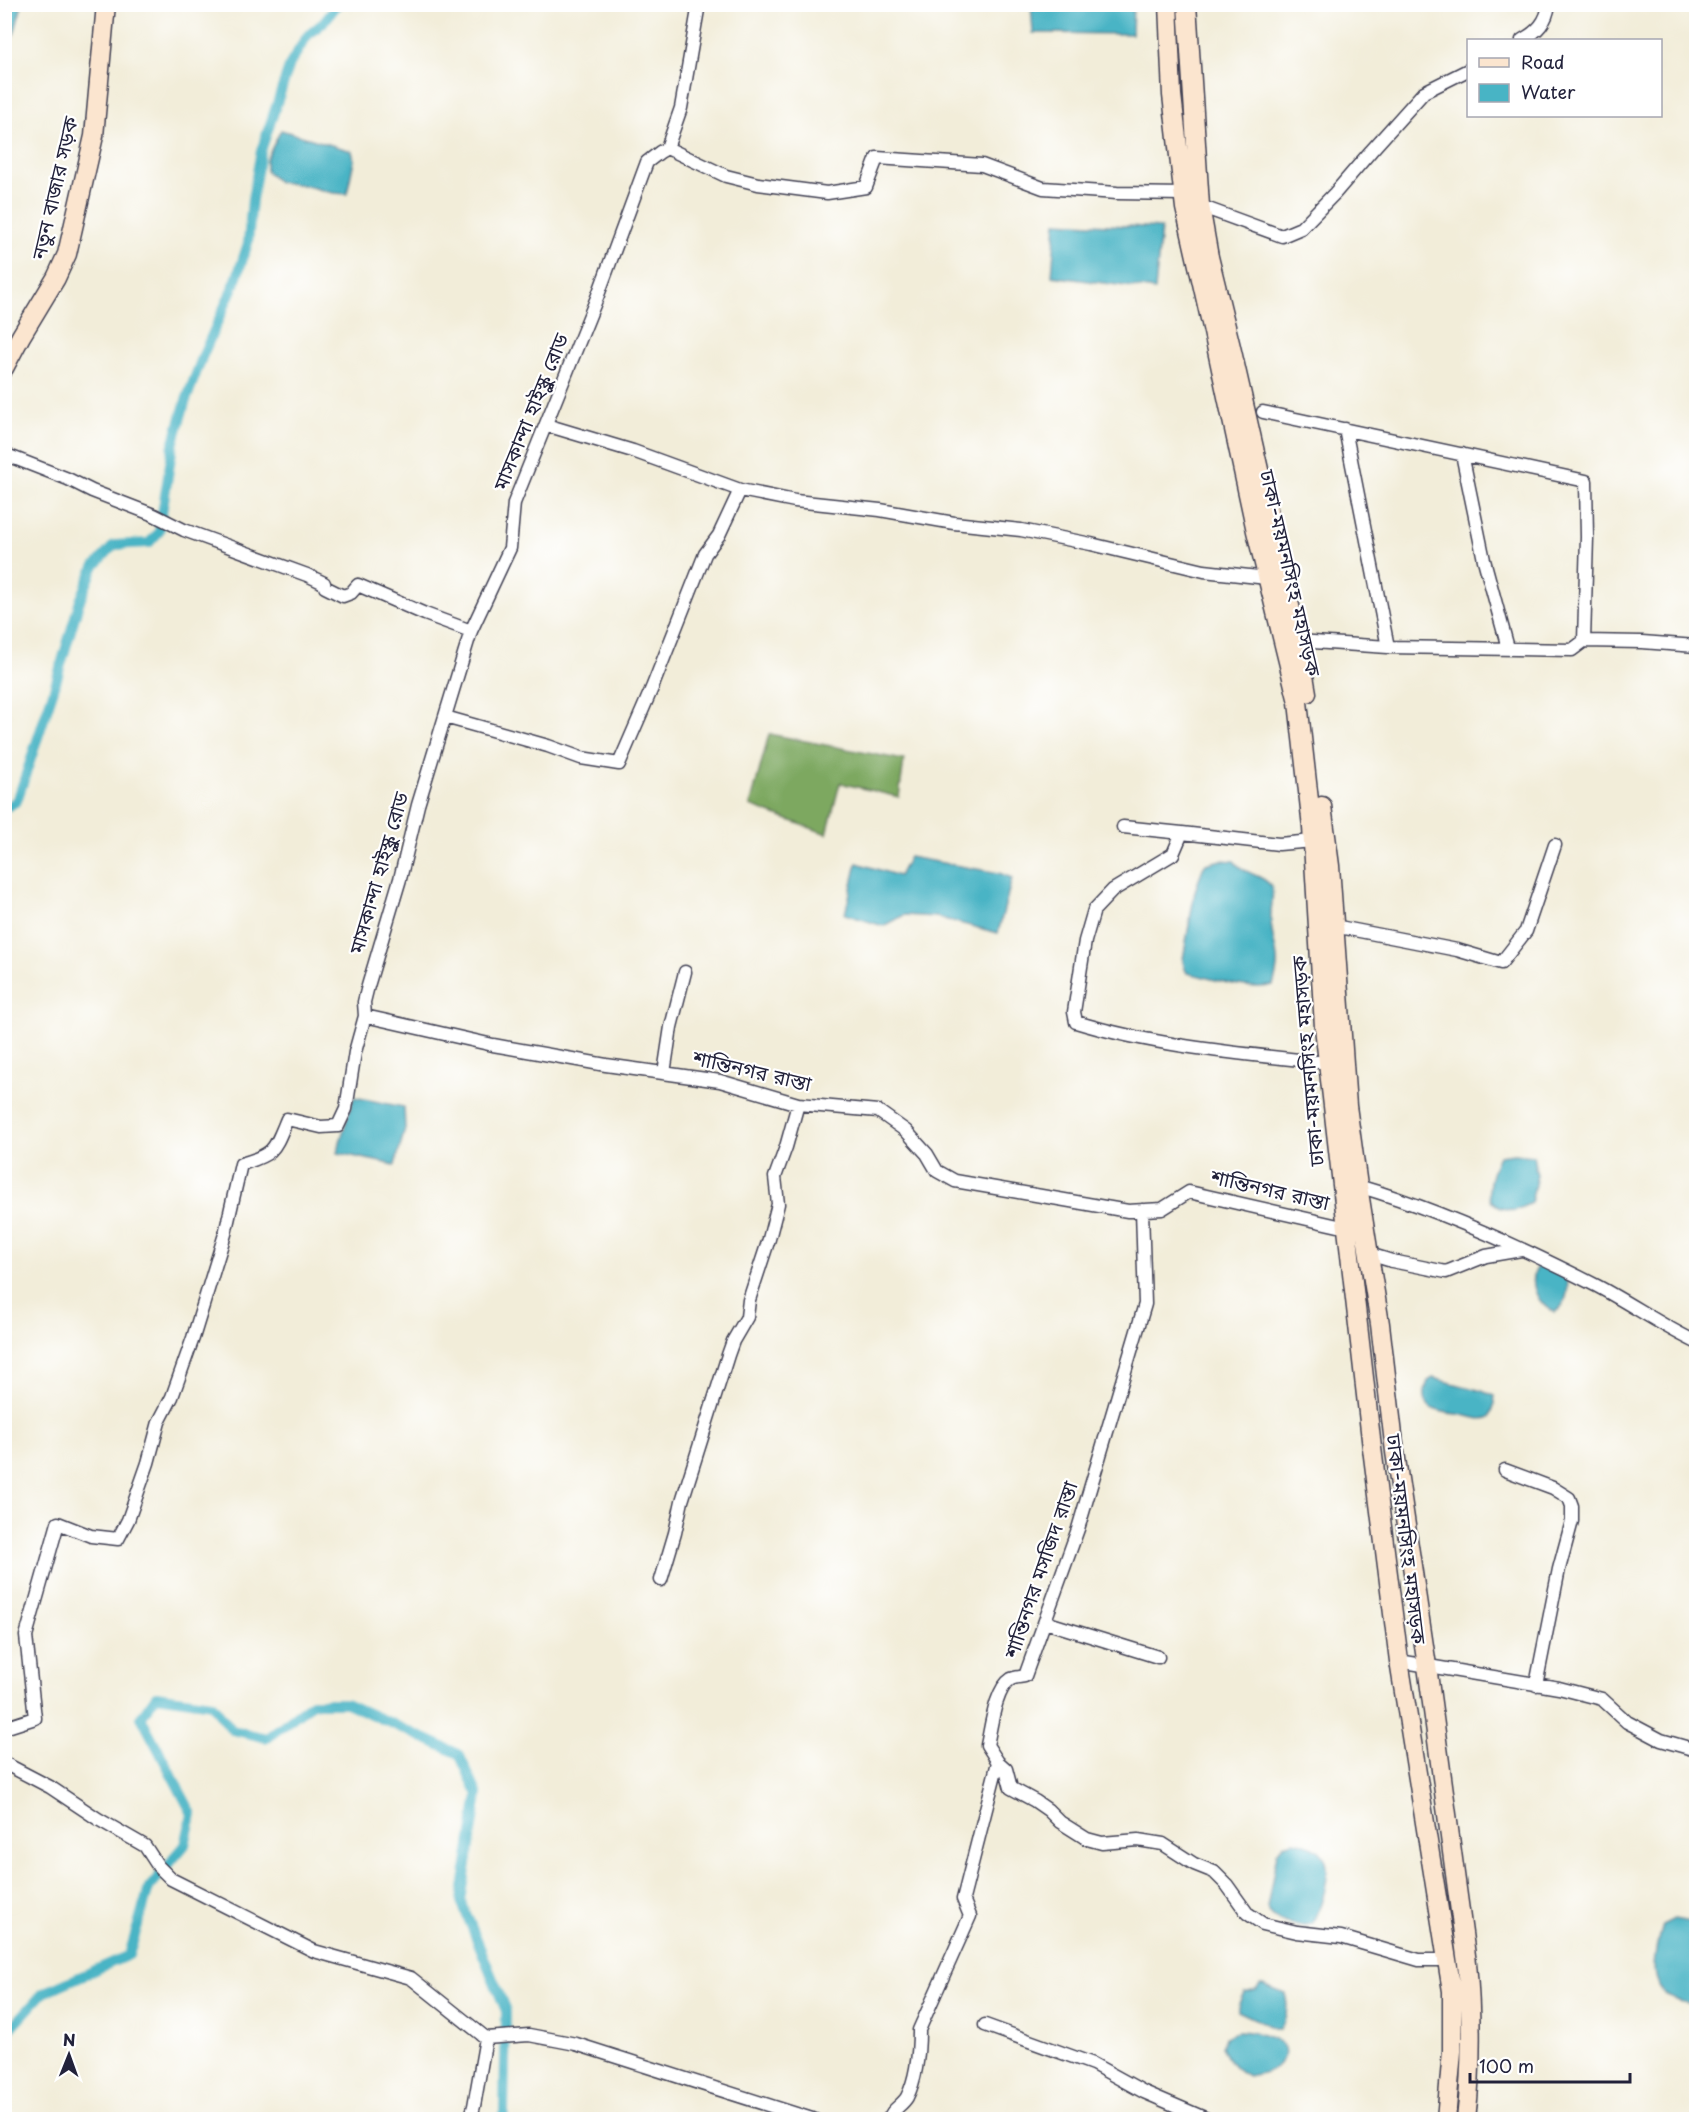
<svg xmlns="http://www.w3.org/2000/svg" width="1701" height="2124" font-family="'Playpen Sans','Noto Sans Bengali',sans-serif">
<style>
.forest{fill:#7da860;stroke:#50654e;stroke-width:1.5}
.water{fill:#48b4c5;stroke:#356b80;stroke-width:1.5}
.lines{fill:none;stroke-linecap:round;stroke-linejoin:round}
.canal{stroke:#48b4c5;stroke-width:10}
.street-casing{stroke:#414053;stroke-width:15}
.secondary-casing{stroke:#414053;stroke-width:21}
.street{stroke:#fff;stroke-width:12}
.secondary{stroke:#fbe5cf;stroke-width:18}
.labels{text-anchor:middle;stroke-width:4.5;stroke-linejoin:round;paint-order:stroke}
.street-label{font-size:20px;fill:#22223b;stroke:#fff}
</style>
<rect width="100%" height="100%" fill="#fff"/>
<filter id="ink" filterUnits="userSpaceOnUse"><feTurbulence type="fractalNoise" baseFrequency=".0167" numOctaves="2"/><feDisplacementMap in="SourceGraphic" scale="12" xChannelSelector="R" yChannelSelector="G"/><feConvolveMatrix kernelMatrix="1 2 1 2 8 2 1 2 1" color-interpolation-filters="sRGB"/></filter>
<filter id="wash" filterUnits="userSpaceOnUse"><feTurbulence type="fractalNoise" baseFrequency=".008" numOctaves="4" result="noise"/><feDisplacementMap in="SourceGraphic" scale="24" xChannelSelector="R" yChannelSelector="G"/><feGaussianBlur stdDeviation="1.35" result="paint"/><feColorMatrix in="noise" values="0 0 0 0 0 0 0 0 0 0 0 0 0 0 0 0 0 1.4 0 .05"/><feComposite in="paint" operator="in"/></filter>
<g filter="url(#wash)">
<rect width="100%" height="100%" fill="#f2edd9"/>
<path class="forest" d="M769 734 904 760 899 797 840 783 827 834 750 806Z"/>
<path class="water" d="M5 4 22 5 14 34 5 39Z
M1031 5H1133L1132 34 1033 33Z
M281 130 352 151 354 160 347 194 333 193 303 185 278 182 266 171V160Z
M1056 222 1161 228 1155 290 1052 276Z
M909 857 999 873 1012 878 998 933 936 917 904 915 883 926 845 914 857 863 899 876Z
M1221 860 1234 861C1244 875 1263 874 1272 887 1274 899 1270 909 1271 920 1272 949 1283 954 1273 985 1249 992 1212 978 1187 973L1184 967 1183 959 1195 891 1203 868 1206 864Z
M354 1097 404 1107 405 1129 395 1165 338 1153 340 1142Z
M1514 1154 1533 1156 1537 1175 1531 1203 1514 1211C1506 1209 1496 1207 1491 1200 1485 1191 1494 1165 1499 1156Z
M1540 1264 1562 1273 1567 1280C1569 1291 1566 1306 1555 1312 1537 1306 1526 1280 1540 1264Z
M1433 1378 1482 1391 1494 1396 1495 1403 1490 1417C1479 1422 1468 1415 1457 1414 1435 1412 1417 1408 1428 1381Z
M1293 1841C1299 1841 1305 1844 1311 1846 1333 1855 1328 1879 1323 1897 1320 1907 1318 1916 1312 1924 1298 1927 1273 1923 1267 1908L1277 1853 1283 1844Z
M1674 1919 1696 1923V2004C1645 2000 1650 1965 1662 1925Z
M1260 1985H1263L1285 1994C1289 2005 1286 2020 1280 2029H1276L1238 2011V2007L1244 1993 1256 1990Z
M1237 2031C1251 2031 1298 2038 1281 2061 1280 2062 1276 2068 1275 2068 1268 2073 1256 2074 1248 2076 1234 2069 1228 2061 1222 2046L1226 2037Z"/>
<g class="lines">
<path class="canal" d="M4 806H9L17 801 53 692 79 603 94 567 114 545 149 543 159 532 173 445 185 403 203 355 236 280 248 243 252 199 261 151 290 64 307 36 324 22 338 4
M4 2036 43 1993 129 1955 149 1888 185 1845 192 1814 141 1717 156 1696 212 1704 232 1730 267 1738 312 1703H346L459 1754 478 1795 461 1901 506 2011 504 2113 500 2120"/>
</g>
</g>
<g filter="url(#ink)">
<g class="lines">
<g class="street-casing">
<path id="street" d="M1522 40C1537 32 1547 22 1549 4
M667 148 726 176 758 184 827 193 866 187 877 158 982 165 1043 188 1117 193 1183 194
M1200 206 1282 236 1301 228 1335 193 1371 151 1424 92 1468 70
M1263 412 1586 481 1587 537 1584 641
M1345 429 1388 647
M4 454 68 479 92 491 154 515 184 530 307 575 324 583 325 587 343 596 351 593 358 585 425 614 471 631
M1462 454 1484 560 1508 648
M740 490 795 501 880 510 954 523 1021 530 1091 544 1204 571 1267 578
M1298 641 1388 647 1572 650 1584 641 1642 642 1696 646
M445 717 548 746 581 758 619 764 652 688 705 554 719 535 740 490 633 451 546 425
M1123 827 1182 833
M1313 841 1279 844 1182 833 1173 854 1113 890 1094 910 1085 941 1074 1012 1076 1022C1158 1047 1244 1054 1328 1063
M1334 926 1457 950 1501 963 1526 931 1555 845
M365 1016 493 1045 606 1065 720 1081 798 1104 878 1111 906 1131 927 1154 937 1171 955 1181 1128 1211 1162 1209 1189 1192 1347 1228
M664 1073 671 1027 685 972
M1358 1186C1440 1210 1521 1247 1597 1286 1631 1304 1662 1326 1696 1342
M1369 1254 1392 1261 1446 1272 1486 1256 1521 1250
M1505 1470 1553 1488 1569 1498 1572 1506V1521L1559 1569 1536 1685
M661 1580 675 1533 682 1501 728 1355 733 1341 747 1317 749 1300 769 1239 778 1204 775 1177 786 1147 798 1104
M1045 1622 1158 1657
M1399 1661 1559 1688 1602 1699 1627 1722 1661 1740 1696 1750
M4 1728 35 1718 26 1636 58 1523 91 1536 118 1539 128 1520 148 1463 159 1422 172 1397 193 1338 225 1234 241 1164C275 1154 274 1150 287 1119L321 1127 338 1126 346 1109 355 1052 365 1016 364 1002 368 986 400 879 418 805 471 631 510 548 514 503 598 295 647 162 660 152 667 148 681 108 699 4
M998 1762 1006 1769 1011 1788 1035 1801 1048 1810 1060 1822 1087 1839 1102 1843 1138 1840 1163 1844 1194 1864 1214 1872 1227 1885 1247 1913 1263 1924 1297 1932 1341 1937 1419 1960H1448
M4 1763 50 1787 98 1819 145 1846 158 1866 171 1879 314 1951 411 1978 486 2038 529 2035 576 2044 815 2120
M985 2025 1093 2064 1144 2092 1209 2120
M470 2120 474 2106 486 2038
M889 2120C891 2109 902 2106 907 2097 917 2077 919 2053 919 2030L970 1916 963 1899 998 1762 987 1745C991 1728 995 1689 1011 1679 1015 1677 1021 1677 1025 1676L1078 1529 1145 1304 1142 1210"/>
</g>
<g class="secondary-casing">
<path id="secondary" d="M1168 4 1172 95 1185 208 1213 332 1256 531 1298 702 1312 827 1324 1027 1372 1448 1399 1661 1452 1991V2051L1446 2120
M1187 4 1200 206 1209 257 1231 347 1298 641 1307 693
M4 368 21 336 56 278 67 254 94 136 106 4
M1322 806 1330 866 1347 1106 1358 1186 1380 1324 1395 1452 1427 1666 1467 1963C1472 2015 1472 2068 1466 2120"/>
</g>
<use href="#street" class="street"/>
<use href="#secondary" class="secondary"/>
</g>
</g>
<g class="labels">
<g class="street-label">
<text transform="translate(55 188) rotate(-77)" y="7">নতুন বাজার সড়ক</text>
<text transform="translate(531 412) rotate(-68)" y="7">মাসকান্দা হাইস্কুল রোড</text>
<text transform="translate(1290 573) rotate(77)" y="7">ঢাকা-ময়মনসিংহ মহাসড়ক</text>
<text transform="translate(379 873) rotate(-74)" y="7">মাসকান্দা হাইস্কুল রোড</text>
<text transform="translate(1308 1061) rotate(-95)" y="7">ঢাকা-ময়মনসিংহ মহাসড়ক</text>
<text transform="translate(752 1071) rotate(13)" y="7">শান্তিনগর রাস্তা</text>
<text transform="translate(1270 1190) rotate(13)" y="7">শান্তিনগর রাস্তা</text>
<text transform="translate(1406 1539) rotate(83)" y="7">ঢাকা-ময়মনসিংহ মহাসড়ক</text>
<text transform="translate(1041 1570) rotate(-71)" y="7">শান্তিনগর মসজিদ রাস্তা</text>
</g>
</g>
<rect width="1701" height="2124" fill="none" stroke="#fff" stroke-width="24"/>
<rect x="1467" y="39" width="195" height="78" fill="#ffffff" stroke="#a7a7b1" stroke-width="1.5"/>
<rect x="1479" y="58" width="30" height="9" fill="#fbe5cf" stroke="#a7a7b1" stroke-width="1.5"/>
<text x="1521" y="69" font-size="18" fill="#22223b">Road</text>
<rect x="1479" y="84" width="30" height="18" fill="#48b4c5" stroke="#a7a7b1" stroke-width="1.5"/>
<text x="1521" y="99" font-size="18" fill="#22223b">Water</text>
<g transform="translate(69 2055) rotate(1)" stroke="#ffffff" stroke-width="4.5" paint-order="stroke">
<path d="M0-4.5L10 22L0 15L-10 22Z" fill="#22223b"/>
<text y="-9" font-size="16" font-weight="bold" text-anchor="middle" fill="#22223b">N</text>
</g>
<path d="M1470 2073v9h160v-9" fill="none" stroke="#22223b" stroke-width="3"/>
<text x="1479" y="2073" font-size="18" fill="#22223b" stroke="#ffffff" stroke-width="4.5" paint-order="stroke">100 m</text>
</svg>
